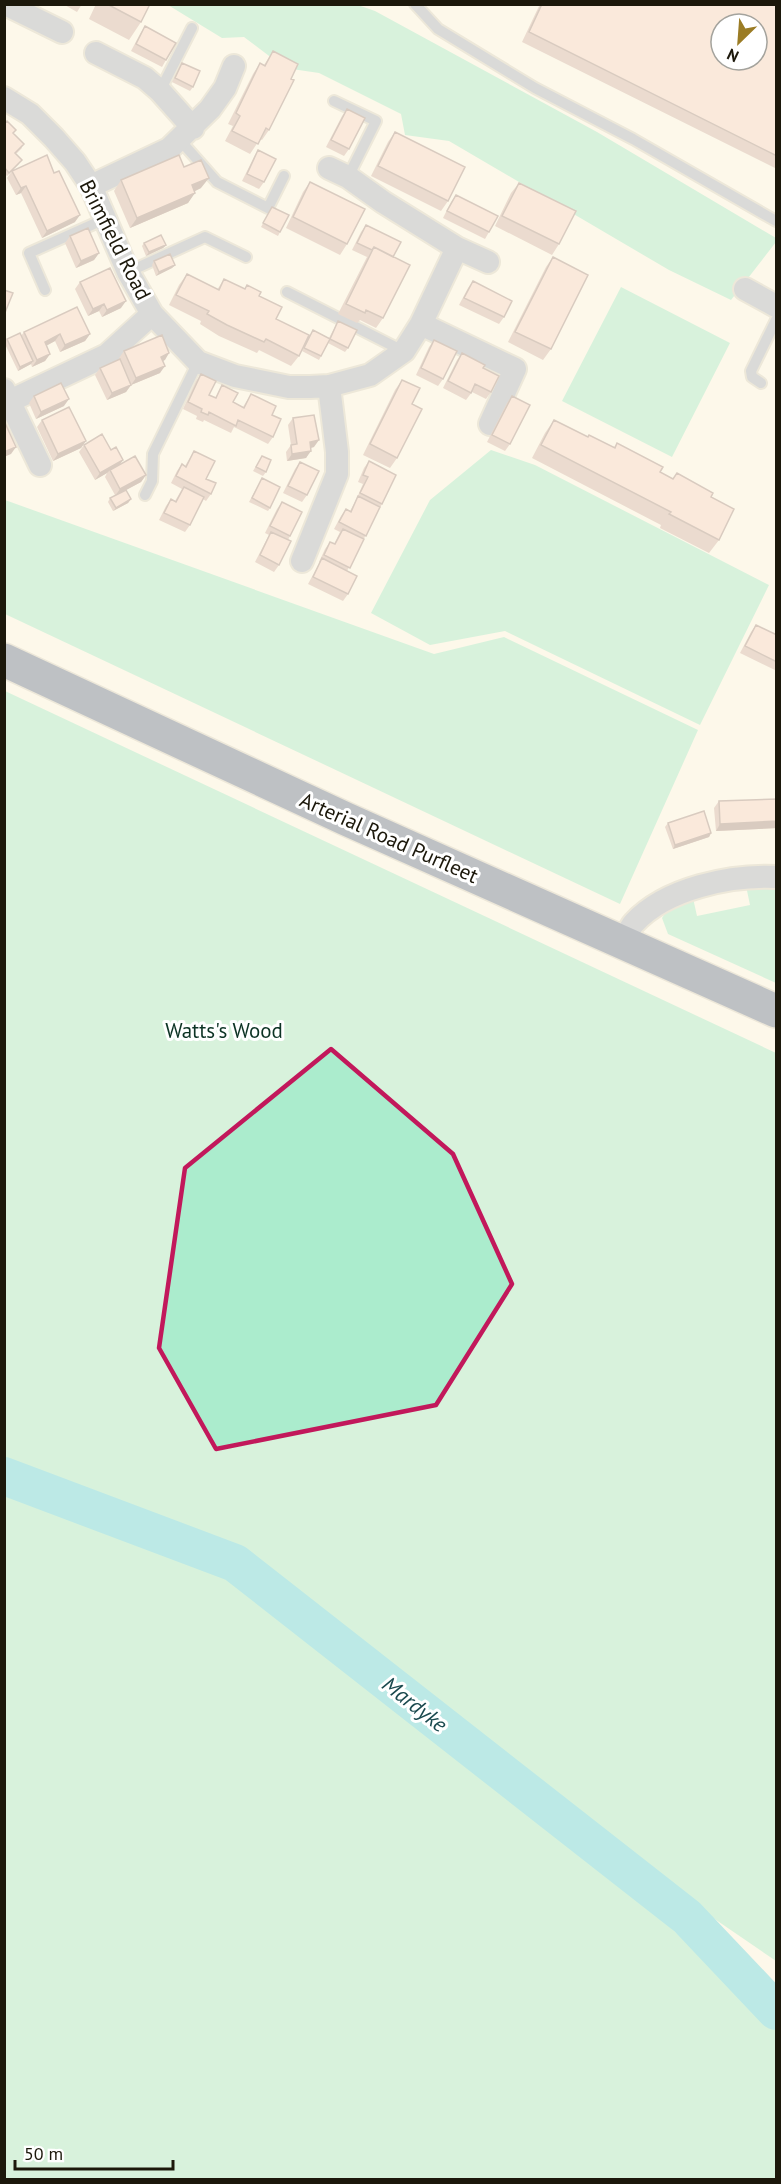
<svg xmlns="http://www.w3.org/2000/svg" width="781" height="2184" font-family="'PT Sans',sans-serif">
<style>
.green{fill:#abeccd}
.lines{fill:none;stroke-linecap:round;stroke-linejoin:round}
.river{stroke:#6ed7e2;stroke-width:38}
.lane-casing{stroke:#d9d4c6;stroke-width:14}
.street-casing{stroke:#d9d4c6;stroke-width:26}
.primary-casing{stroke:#d9d4c6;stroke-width:36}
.lane{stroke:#afb6c4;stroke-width:10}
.street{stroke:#afb6c4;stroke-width:22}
.primary{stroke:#727f98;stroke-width:33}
.wall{fill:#d4b9af}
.shaded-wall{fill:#ad968e}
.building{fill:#f7d7cb;stroke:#ad968e;stroke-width:1.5;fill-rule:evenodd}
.marked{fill:none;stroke:#c2185b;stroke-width:4.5;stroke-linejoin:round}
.labels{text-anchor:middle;stroke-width:6;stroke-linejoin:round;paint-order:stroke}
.street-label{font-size:21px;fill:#1c180b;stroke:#fff}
.park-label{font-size:21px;fill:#0c3324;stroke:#fff}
.water-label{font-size:22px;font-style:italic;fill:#1a494e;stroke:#fff}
</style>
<rect width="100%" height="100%" fill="#fdf8ea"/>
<path class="green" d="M355 4 375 11 597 132 776 238V242L731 300 669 270 449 141 405 135 401 114 319 73 285 68 244 37 222 38 168 5Z
M621 287 730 343 672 457 562 401Z
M491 450 535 465 769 585 700 725 505 631 430 645 371 613 430 500Z
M5 500 434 654 504 637 698 730 620 904 5 614Z
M5 691 776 1053V1961L662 1883 652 1909 776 2031V2179H5Z
M776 879V983L668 934 662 918 669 908 693 898 697 916 750 905 745 881Z"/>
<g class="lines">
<path class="river" d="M4 1476 235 1563 687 1917 776 2011"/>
<g class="lane-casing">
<path id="lane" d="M415 4 438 29 535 88 633 139 776 221
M160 91 192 28
M334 101 376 121 348 177
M179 139 217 182 268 208 284 176
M128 272 205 237 246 257
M45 290 29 253 105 219
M287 292 403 351
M761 383 752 377 751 371 776 320
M145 495 152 481 153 454 198 362"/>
</g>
<g class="street-casing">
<path id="street" d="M5 4 62 32
M96 53 145 78 160 91 193 128
M4 98 30 114 54 138 75 162 91 186 128 272 152 314 198 362 235 376 289 387H310L329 386 370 375 404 351 421 324 457 248 383 202 348 177 329 168
M91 186 169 149 210 109 225 88 234 66
M457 248 488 262
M745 289 776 306
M421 324 515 369 490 424
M4 390 40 465
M10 401 107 355 152 314
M302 561 337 474V452L329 386
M624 943C627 937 629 928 634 923 666 888 731 875 776 877"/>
</g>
<g class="primary-casing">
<path id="primary" d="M4 660 346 819 776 1011"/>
</g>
<use href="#lane" class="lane"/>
<use href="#street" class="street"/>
<use href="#primary" class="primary"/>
</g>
<path class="wall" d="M63 4H82L77 12Z
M96 4H150L141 22 129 40 89 19Z
M540 4H777V169L522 42Z
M145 26 166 60 162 67 131 51 140 34Z
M273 51 291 79 269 130 262 140 260 139 250 154 225 141 233 126 228 124 253 74 260 63 264 65Z
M182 63 193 87 190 91 172 82Z
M347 109 349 149 344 156 326 147 342 116Z
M4 124 14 134 22 148 16 154 19 164 7 176 4 173Z
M395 132 448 201 441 211 371 176 388 142Z
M258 150 264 182 259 189 242 181 254 157Z
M184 167 201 188 195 191 188 203 130 228 114 191 121 180Z
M12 171 75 222 42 238 21 193 16 195 7 178Z
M310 182 347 244 340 255 286 228 303 192Z
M519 183 559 244 552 255 495 226 511 193Z
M456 195 489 232 485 239 443 218 451 202Z
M272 207 280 232 278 236 261 227Z
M366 225 393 257 383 318 376 328 360 320 357 323 338 314 367 257 352 250 361 232Z
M70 236 99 253 94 260 76 268 65 243Z
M144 243 166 245 163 248 146 256 142 246Z
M553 257 551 349 543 360 508 342 546 267Z
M154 261 175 265 172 268 156 276 152 265Z
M187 274 217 290 224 279 245 289 247 285 259 296 276 319 299 356 291 366 259 350 257 353 219 336 200 324 201 321 169 305 179 285Z
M473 281 504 317 499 324 459 305 468 288Z
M80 282 121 308 102 317 99 311 88 316 75 289Z
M338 321 348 348 345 352 328 343 319 360 302 351 313 330 329 338Z
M24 332 90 334 85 341 60 352 55 341 46 346 50 354 45 361 32 367 31 364 18 371 4 342 7 339 21 336Z
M434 340 443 379 438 386 416 375 429 347Z
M124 351 169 353 163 361 160 373 131 385 126 392 107 400 95 375 100 368 120 359 119 358Z
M462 353 483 368 491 392 486 399 472 392 466 400 443 388 457 360Z
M201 374 209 395 215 398 222 385 233 402 243 407 251 394 272 415 273 437 268 444 234 427 231 433 204 420 203 422 196 419 197 416 183 409 196 381Z
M402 380 412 404 397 458 390 468 363 455 395 390Z
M34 396 64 406 36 419 29 403Z
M512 396 510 444 505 451 487 442 507 403Z
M293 418 314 447 311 448 306 458 287 461 286 452 291 445 288 425Z
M42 420 86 441 81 448 53 461 37 427Z
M554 420 587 437 614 447 617 443 660 472 673 479 677 473 711 497 719 540 709 553 660 528 661 525 532 458 545 433Z
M84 445 111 450 123 460 120 464 146 475 141 482 126 490 131 499 128 503 113 511 108 502 110 498 115 495 105 477 107 473 95 480 79 452Z
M194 451 206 479 211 494 206 501 203 499 190 525 185 532 159 520 166 506 171 499 175 501 182 489 171 483 177 471 182 464 185 466Z
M262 456 266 472 263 476 253 471Z
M369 461 382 504 347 571 348 594 343 601 308 584 320 562H319L325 549 330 542 334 544 340 532 334 529 341 516 346 509 350 511 356 500 363 484 358 482 364 468Z
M300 462 307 495 302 502 283 493 295 469Z
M262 478 270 508 268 511 249 502Z
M282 502 290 536 288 540 279 565 274 572 255 562 269 535 265 533 277 509Z
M756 625 777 635V671L740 653 751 632Z
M777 799V828L716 831 714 808 719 801Z
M668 823 711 833 709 837 673 849 665 827Z"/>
<path class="shaded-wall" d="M209 178 201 188 185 196 192 185Z
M26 186 21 193 16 195 21 188Z
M195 193 188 203 130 228 137 218Z
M80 215 75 222 42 238 47 231Z
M166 245 163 248 146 256 149 252Z
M99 253 94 260 76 268 81 261Z
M175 265 172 268 156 276 159 272Z
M126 301 121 308 102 317 107 310Z
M104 304 99 311 88 316 93 309Z
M60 334 55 341 40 349 45 342Z
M90 334 85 341 60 352 65 345Z
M169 353 165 360 157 364 161 357Z
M50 354 45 361 32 367 37 360Z
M33 361 31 364 18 371 20 367Z
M165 366 160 373 131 385 126 392 107 400 112 393 131 385 136 378Z
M69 399 64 406 36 419 41 412Z
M319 440 314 447 305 449 310 442Z
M86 441 81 448 53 461 58 454Z
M16 447 11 454 4 457V452Z
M311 451 306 458 287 461 292 454Z
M123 460 118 467 110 470 107 473 95 480 100 473Z
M146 475 141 482 115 496 120 489Z
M131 499 128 503 113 511 116 508Z
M777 821V828L716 831 720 824Z
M711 833 709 837 673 849 675 845Z"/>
<path class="building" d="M107 4H150L141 22Z
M542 4H777V156L529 32ZM721 24H757V60H721Z
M145 26 176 43 166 60 136 44Z
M273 51 298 64 291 79 294 80 269 130 266 128 258 144 232 131 240 116 236 113 260 63 265 66Z
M182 63 200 71 193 87 175 78Z
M347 109 365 118 349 149 331 140Z
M7 121 16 130 13 133 24 144 15 153 22 160 9 173 4 167V124Z
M395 132 465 167 448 201 378 166Z
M258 150 276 159 264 182 247 174Z
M47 155 54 173 59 171 80 215 47 231 26 186 21 188 12 171Z
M179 155 184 167 201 160 209 178 192 185 195 193 137 218 121 180Z
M310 182 365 209 347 244 293 217Z
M519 183 576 211 559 244 502 216Z
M456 195 498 216 489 232 447 211Z
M272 207 289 215 280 232 263 223Z
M366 225 401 242 393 257 374 247 372 250 357 243Z
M88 228 99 253 81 261 70 236Z
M161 235 166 245 149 252 144 243Z
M374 247 410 265 383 318 366 310 365 313 346 304Z
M170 254 175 265 159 272 154 261Z
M553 257 588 275 551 349 515 332Z
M110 268 126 301 107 310 104 304 93 309 80 282Z
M187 274 219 290 224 279 245 289 247 285 261 292 259 296 282 307 276 319 309 335 299 356 266 339 264 342 227 325 207 314 209 311 176 295Z
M473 281 512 301 504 317 464 298Z
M4 290 13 293 4 315Z
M77 307 90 334 65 345 60 334 45 342 50 354 37 360 24 332Z
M338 321 357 330 348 348 330 339 321 356 304 348 313 330 330 339Z
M20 333 33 361 20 367 7 339Z
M162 335 169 353 161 357 165 366 136 378 124 351Z
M434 340 457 351 443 379 421 368Z
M462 353 485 365 483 368 499 376 491 392 475 384 471 393 448 381Z
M120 359 131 385 112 393 100 368Z
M201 374 216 381 209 395 216 398 222 385 238 393 233 402 244 408 251 394 276 406 272 415 281 419 273 437 238 420 236 426 209 412 208 415 201 412 202 409 188 402Z
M402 380 420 388 412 404 422 409 397 458 370 444Z
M61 383 69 399 41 412 34 396Z
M512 396 530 405 510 444 492 435Z
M69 407 86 441 58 454 42 420Z
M314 415 319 440 310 442 311 451 292 454 291 445 297 444 293 418Z
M554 420 588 437 589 435 615 448 617 443 663 467 660 472 673 479 677 473 713 493 711 497 734 509 719 540 669 514 671 512 541 445Z
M4 423H5L16 447 4 452Z
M102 434 111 450 116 447 123 460 100 473 84 445Z
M194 451 215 461 206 479 216 483 211 494 176 476 182 464 186 467Z
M135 456 146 475 120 489 110 470Z
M262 456 271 460 266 472 256 467Z
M369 461 396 475 382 504 360 493 368 477 363 475Z
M300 462 319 471 307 495 288 486Z
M262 478 280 487 270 508 252 498Z
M184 487 204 497 190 525 164 513 171 499 176 502Z
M126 490 131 499 116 508 110 498Z
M358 496 380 507 366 536 339 522 346 509 351 512Z
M282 502 302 512 290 536 270 526Z
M343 529 364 539 350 568 324 555 330 542 335 544Z
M271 532 291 541 279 565 260 555Z
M322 558 357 576 348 594 313 577Z
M756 625 777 635V662L745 646Z
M777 799V821L720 824 719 801Z
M704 811 711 833 675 845 668 823Z"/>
<path d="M0 0H781V2184H0ZM331 1049 453 1154 512 1284 436 1405 216 1449 159 1348 185 1168Z" fill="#fdf8ea" fill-opacity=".55" fill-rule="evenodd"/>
<path class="marked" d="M331 1049 453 1154 512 1284 436 1405 216 1449 159 1348 185 1168Z"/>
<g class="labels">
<g class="street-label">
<text transform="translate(115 240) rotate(63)" y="7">Brimfield Road</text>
<text transform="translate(389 838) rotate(24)" y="7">Arterial Road Purfleet</text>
</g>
<g class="park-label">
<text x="224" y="1038">Watts's Wood</text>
</g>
<g class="water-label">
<text transform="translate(415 1704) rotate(38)" y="8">Mardyke</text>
</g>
</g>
<rect width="781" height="2184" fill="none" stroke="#1c180b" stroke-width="12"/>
<g transform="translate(739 42) rotate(205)"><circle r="28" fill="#ffffff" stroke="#a4a39d" stroke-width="1.5"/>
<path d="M0-4.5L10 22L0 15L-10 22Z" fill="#9b7c25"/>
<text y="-9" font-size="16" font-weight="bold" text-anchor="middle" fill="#1c180b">N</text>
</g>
<path d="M15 2160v9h158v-9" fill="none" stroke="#1c180b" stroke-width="3"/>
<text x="24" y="2160" font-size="18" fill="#1c180b" stroke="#ffffff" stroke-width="4.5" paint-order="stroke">50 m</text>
</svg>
